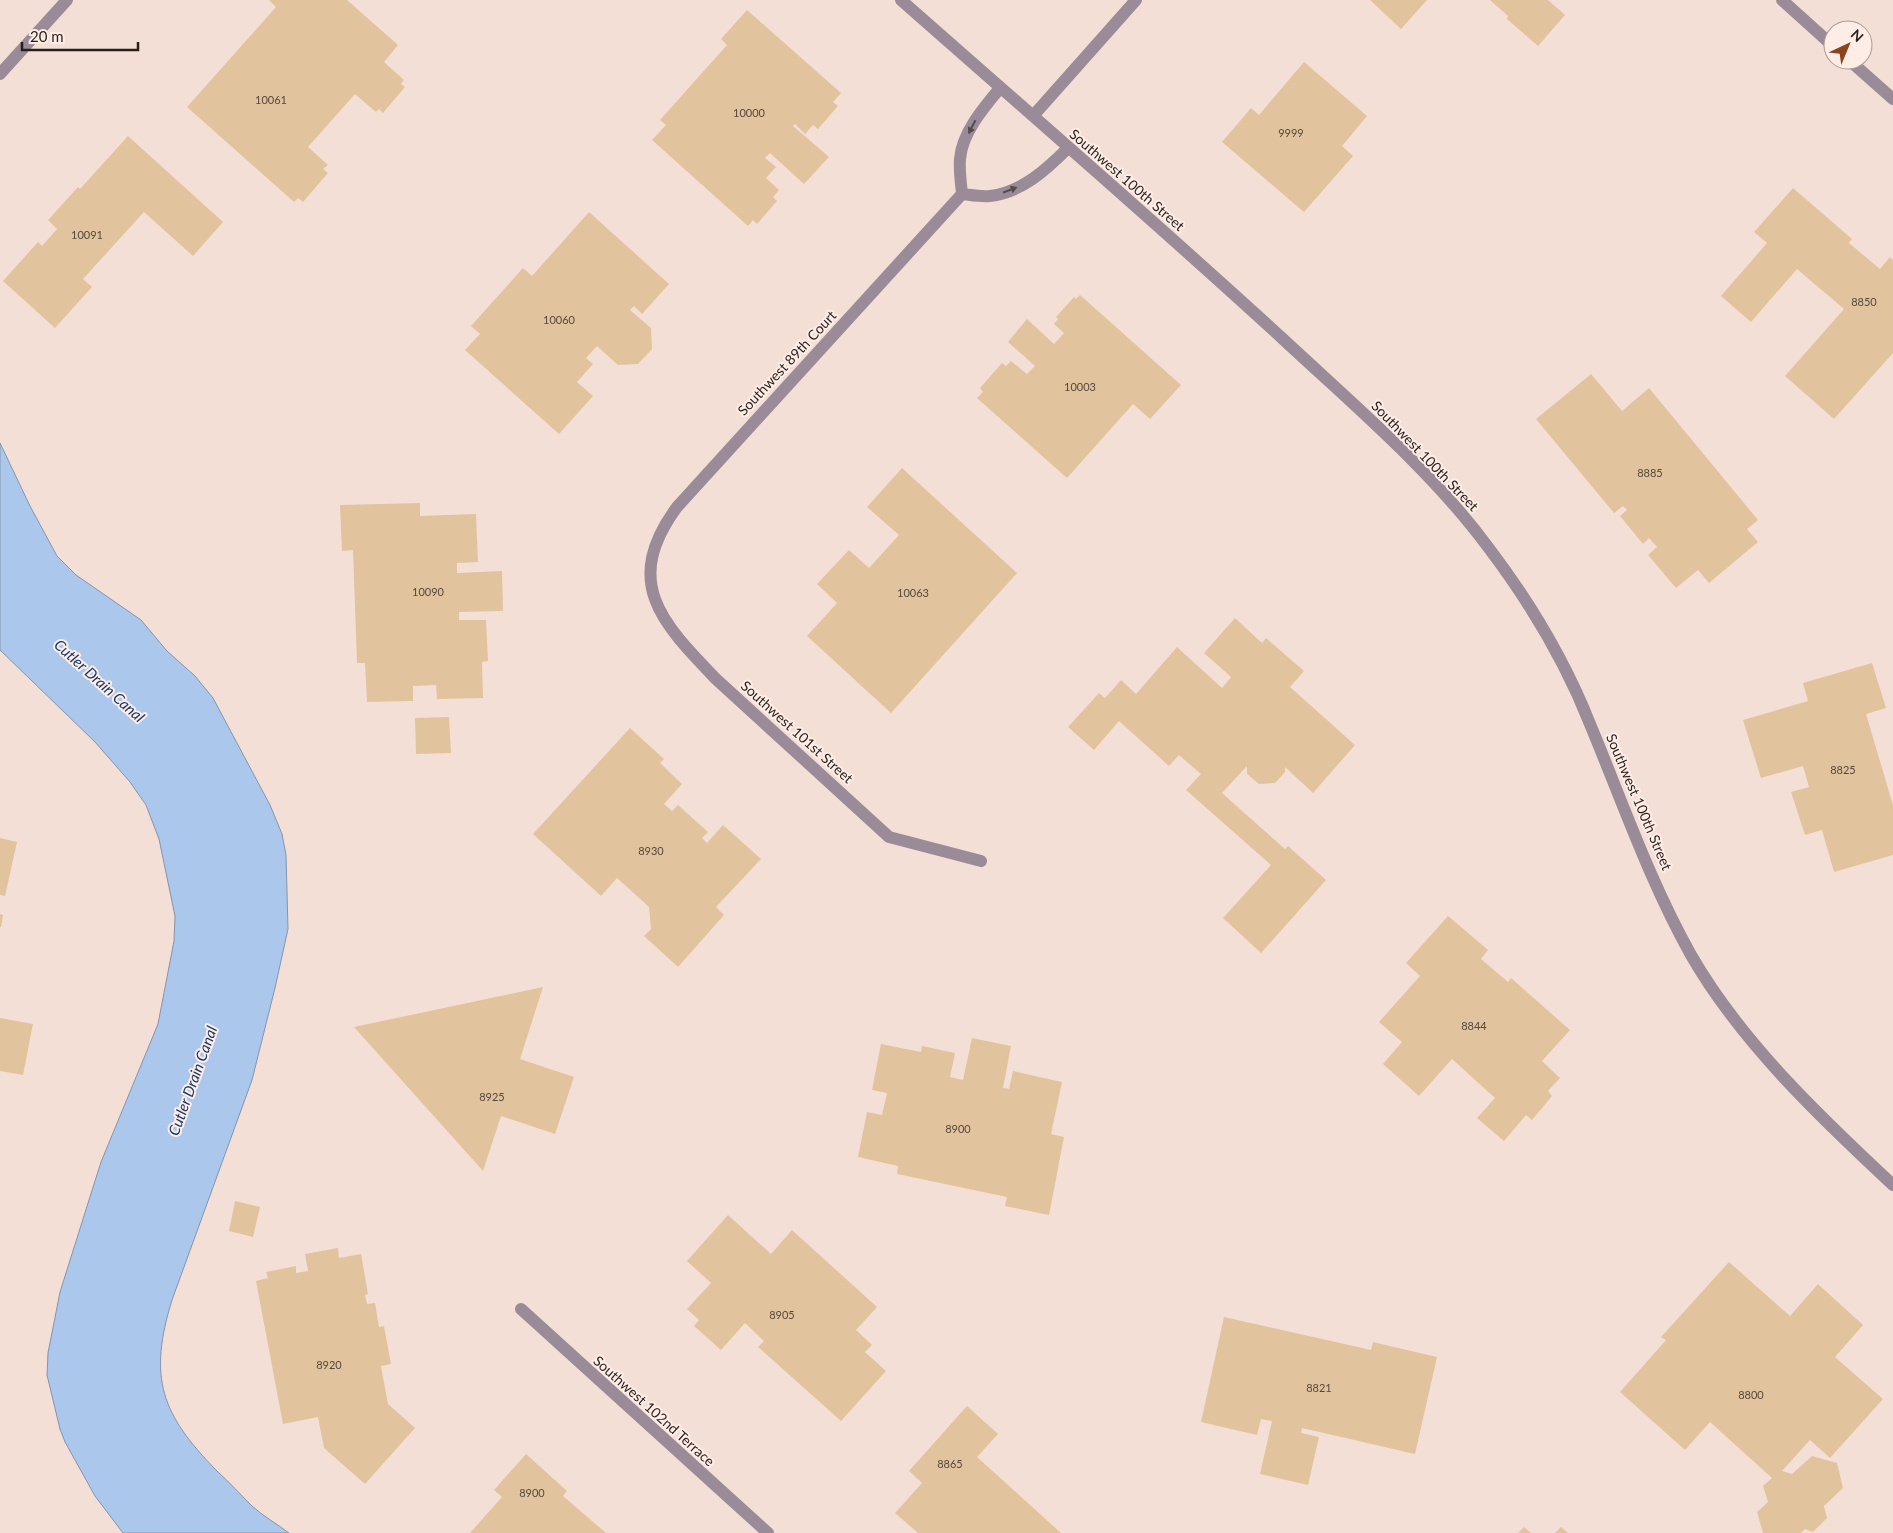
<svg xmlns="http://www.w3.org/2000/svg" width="1893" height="1533" font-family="Lato,sans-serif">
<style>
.water{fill:#abc7ec;stroke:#8395ad}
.building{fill:#e1c49e}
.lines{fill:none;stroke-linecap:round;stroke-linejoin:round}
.minor{stroke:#9b8b98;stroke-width:12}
.oneway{fill:#554a4d}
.labels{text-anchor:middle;stroke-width:4;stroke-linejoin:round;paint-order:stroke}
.number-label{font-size:11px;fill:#55483c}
.street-label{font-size:14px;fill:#261f1b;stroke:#feede6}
.water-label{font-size:15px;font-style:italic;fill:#143967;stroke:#feede6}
</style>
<rect width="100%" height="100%" fill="#f4dfd6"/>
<path class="water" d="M0 443 30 506 57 556 76 575 141 620 167 651 195 676 213 698 270 805 282 834 286 855 288 929 275 988 252 1080 172 1300C148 1378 161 1414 217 1471 229 1482 240 1494 252 1506 263 1516 277 1524 289 1533H123L95 1496 65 1442 60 1429 47 1375 48 1353 60 1292 101 1162 158 1024 174 941 175 916 159 839 146 805 130 782 95 742 0 650Z"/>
<path class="building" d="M269 0H347L398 45 384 62 404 80 401 84 405 87 383 113 379 109 376 112 355 94 308 147 328 165 323 169 328 173 303 202 298 198 294 202 187 107 276 7Z
M1370 0H1427L1401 29Z
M1490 0H1548L1565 15 1538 46 1507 19 1508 16Z
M747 10 841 93 833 102 838 106 818 129 813 125 805 134 795 124 793 126 829 157 804 184 770 153 765 158 776 167 766 178 779 190 773 197 777 201 757 224 753 220 748 226 652 140 666 125 660 120 727 45 721 39Z
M1304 62 1367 116 1342 146 1353 156 1304 212 1222 142 1251 108 1259 115Z
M128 136 223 222 193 256 144 212 83 279 92 287 55 328 3 281 38 242 42 246 57 229 48 220 78 187 80 189Z
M1793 188 1852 239 1849 243 1880 269 1890 257 1893 260V353L1834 419 1785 376 1844 309 1797 269 1751 322 1721 296 1767 243 1754 232Z
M589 212 669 284 642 314 634 306 630 310 651 328 652 349 638 364 618 365 597 346 586 358 593 364 577 382 593 396 559 434 465 350 480 334 471 326 523 268 532 276Z
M1080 295 1181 385 1150 419 1133 404 1067 478 977 398 983 392 980 388 1002 363 1006 366 1011 361 1027 374 1035 366 1008 342 1027 319 1054 344 1064 333 1054 324 1058 319 1056 317 1074 297 1076 299Z
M1591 374 1622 411 1649 388 1758 520 1747 529 1758 542 1709 583 1698 570 1676 588 1648 555 1657 547 1649 538 1643 544 1620 516 1627 510 1623 506 1614 513 1536 419Z
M902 468 1017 573 891 713 807 636 837 603 817 584 849 550 869 568 899 535 867 507Z
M420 503V516L476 514 478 562 457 563V573L502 571 503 611 459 612V620H486L488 661 482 662 483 698 437 699 436 685 413 686V701L367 702 365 663H357L353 550 342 551 340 505Z
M1235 618 1262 643 1266 638 1304 671 1290 687 1355 745 1313 793 1285 767V772L1275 783 1259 784 1247 774V766L1222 793 1285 849 1288 846 1326 880 1261 953 1223 918 1271 865 1186 790 1201 774 1179 755 1169 766 1119 721 1094 750 1068 727 1099 693 1105 698 1121 680 1136 694 1177 647 1222 688 1231 677 1204 653Z
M1872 663 1886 708 1866 714 1893 805V855L1834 872 1822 830 1805 835 1791 792 1809 787 1803 766 1761 778 1743 720 1808 701 1803 683Z
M449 717 451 753 416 754 415 718Z
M630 728 664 759 660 763 682 784 664 804 672 811 678 805 708 832 702 838 707 843 723 825 761 859 716 907 724 915 678 967 644 936 651 929 649 907 617 878 601 896 533 834Z
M0 838 17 842 5 896 0 895Z
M0 914 3 915 1 927H0Z
M1448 916 1488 950 1481 959 1508 982 1511 978 1570 1030 1542 1061 1560 1078 1548 1091 1552 1096 1532 1120 1526 1115 1504 1141 1477 1118 1495 1098 1452 1059 1419 1096 1383 1064 1402 1042 1379 1022 1420 976 1406 963Z
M543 987 520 1059 574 1077 555 1134 501 1116 483 1171 354 1027Z
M0 1018 33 1024 23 1075 0 1071Z
M972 1038 1011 1046 1003 1088 1009 1089 1013 1071 1062 1082 1051 1134 1064 1137 1049 1215 1005 1206 1007 1197 897 1174 898 1166 858 1157 867 1112 882 1115 887 1093 872 1090 881 1044 921 1052 922 1046 955 1053 950 1077 963 1080Z
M235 1201 260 1207 253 1237 229 1231Z
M728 1215 771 1254 792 1230 877 1307 856 1330 872 1345 865 1352 886 1371 841 1421 758 1347 764 1341 745 1323 721 1350 694 1326 699 1320 687 1309 711 1283 687 1261Z
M338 1248 339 1258 361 1254 368 1294 365 1295 367 1304 375 1303 379 1327 384 1326 391 1364 381 1366 388 1404 415 1428 365 1484 324 1448 318 1417 283 1424 256 1281 268 1278 266 1272 296 1266V1273L308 1271 305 1254Z
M1729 1262 1790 1316 1818 1284 1863 1325 1835 1357 1883 1399 1830 1458 1810 1440 1782 1471 1792 1474 1812 1456 1837 1463 1843 1488 1824 1506 1827 1518 1813 1532 1805 1529 1801 1533H1763L1757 1512 1768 1502 1763 1486 1772 1478 1710 1422 1685 1450 1620 1392 1666 1340 1661 1337Z
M1224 1317 1371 1350 1373 1342 1437 1357 1415 1454 1302 1428 1301 1433 1319 1437 1308 1485 1260 1474 1272 1421 1261 1419 1257 1435 1201 1422Z
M967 1406 998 1434 977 1457 1061 1533H918L895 1513 922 1483 909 1471Z
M526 1454 567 1491 563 1496 606 1533H470L502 1497 494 1490Z
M1524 1527 1531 1533H1518Z
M1561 1527 1568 1533H1555Z"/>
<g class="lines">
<path class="minor" d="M901 0C1029 113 1158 224 1284 340 1354 405 1431 470 1488 547 1529 601 1565 661 1590 724 1622 801 1650 882 1691 955 1741 1042 1820 1117 1893 1185
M1782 0 1833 46
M1849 60 1893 99
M0 74 67 0
M1033 116 1136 0
M962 194 677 507C622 582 661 622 716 679L889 837 981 861
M962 194C971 195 981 197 990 196 1021 193 1047 169 1068 148
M962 194C961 183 959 170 960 159 962 133 984 107 1000 88
M521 1309 768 1533"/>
</g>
<defs><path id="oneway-solid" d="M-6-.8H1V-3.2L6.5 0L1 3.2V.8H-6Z" transform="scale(1.25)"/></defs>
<g class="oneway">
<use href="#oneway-solid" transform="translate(972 127) rotate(117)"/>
<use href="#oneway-solid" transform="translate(1010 190) rotate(-21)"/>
</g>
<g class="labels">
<g class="number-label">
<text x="271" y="104">10061</text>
<text x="749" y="117">10000</text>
<text x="1291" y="137">9999</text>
<text x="87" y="239">10091</text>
<text x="1864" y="306">8850</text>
<text x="559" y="324">10060</text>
<text x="1080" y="391">10003</text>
<text x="1650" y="477">8885</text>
<text x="428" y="596">10090</text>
<text x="913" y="597">10063</text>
<text x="1843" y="774">8825</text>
<text x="651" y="855">8930</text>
<text x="1474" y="1030">8844</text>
<text x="492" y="1101">8925</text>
<text x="958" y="1133">8900</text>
<text x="782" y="1319">8905</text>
<text x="329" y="1369">8920</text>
<text x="1319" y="1392">8821</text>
<text x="1751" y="1399">8800</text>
<text x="950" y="1468">8865</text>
<text x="532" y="1497">8900</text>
</g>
<g class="street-label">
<text transform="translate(1127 180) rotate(41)" y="5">Southwest 100th Street</text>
<text transform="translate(787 363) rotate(-47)" y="5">Southwest 89th Court</text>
<text transform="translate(1425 456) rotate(46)" y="5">Southwest 100th Street</text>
<text transform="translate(797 732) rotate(42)" y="5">Southwest 101st Street</text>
<text transform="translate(1639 802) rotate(67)" y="5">Southwest 100th Street</text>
<text transform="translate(654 1411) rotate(42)" y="5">Southwest 102nd Terrace</text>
</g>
<g class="water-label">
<text transform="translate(99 681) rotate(42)" y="5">Cutler Drain Canal</text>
<text transform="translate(193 1081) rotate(-70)" y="5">Cutler Drain Canal</text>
</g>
</g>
<g transform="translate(1848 45) rotate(44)"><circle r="24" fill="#feede6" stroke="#a89b95"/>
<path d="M0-4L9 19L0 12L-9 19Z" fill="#8b451e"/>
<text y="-8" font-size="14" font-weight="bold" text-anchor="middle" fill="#261f1b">N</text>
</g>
<path d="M22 42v8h116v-8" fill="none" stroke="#261f1b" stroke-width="2.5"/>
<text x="30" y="42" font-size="15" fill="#261f1b" stroke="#feede6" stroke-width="4" paint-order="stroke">20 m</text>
</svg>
